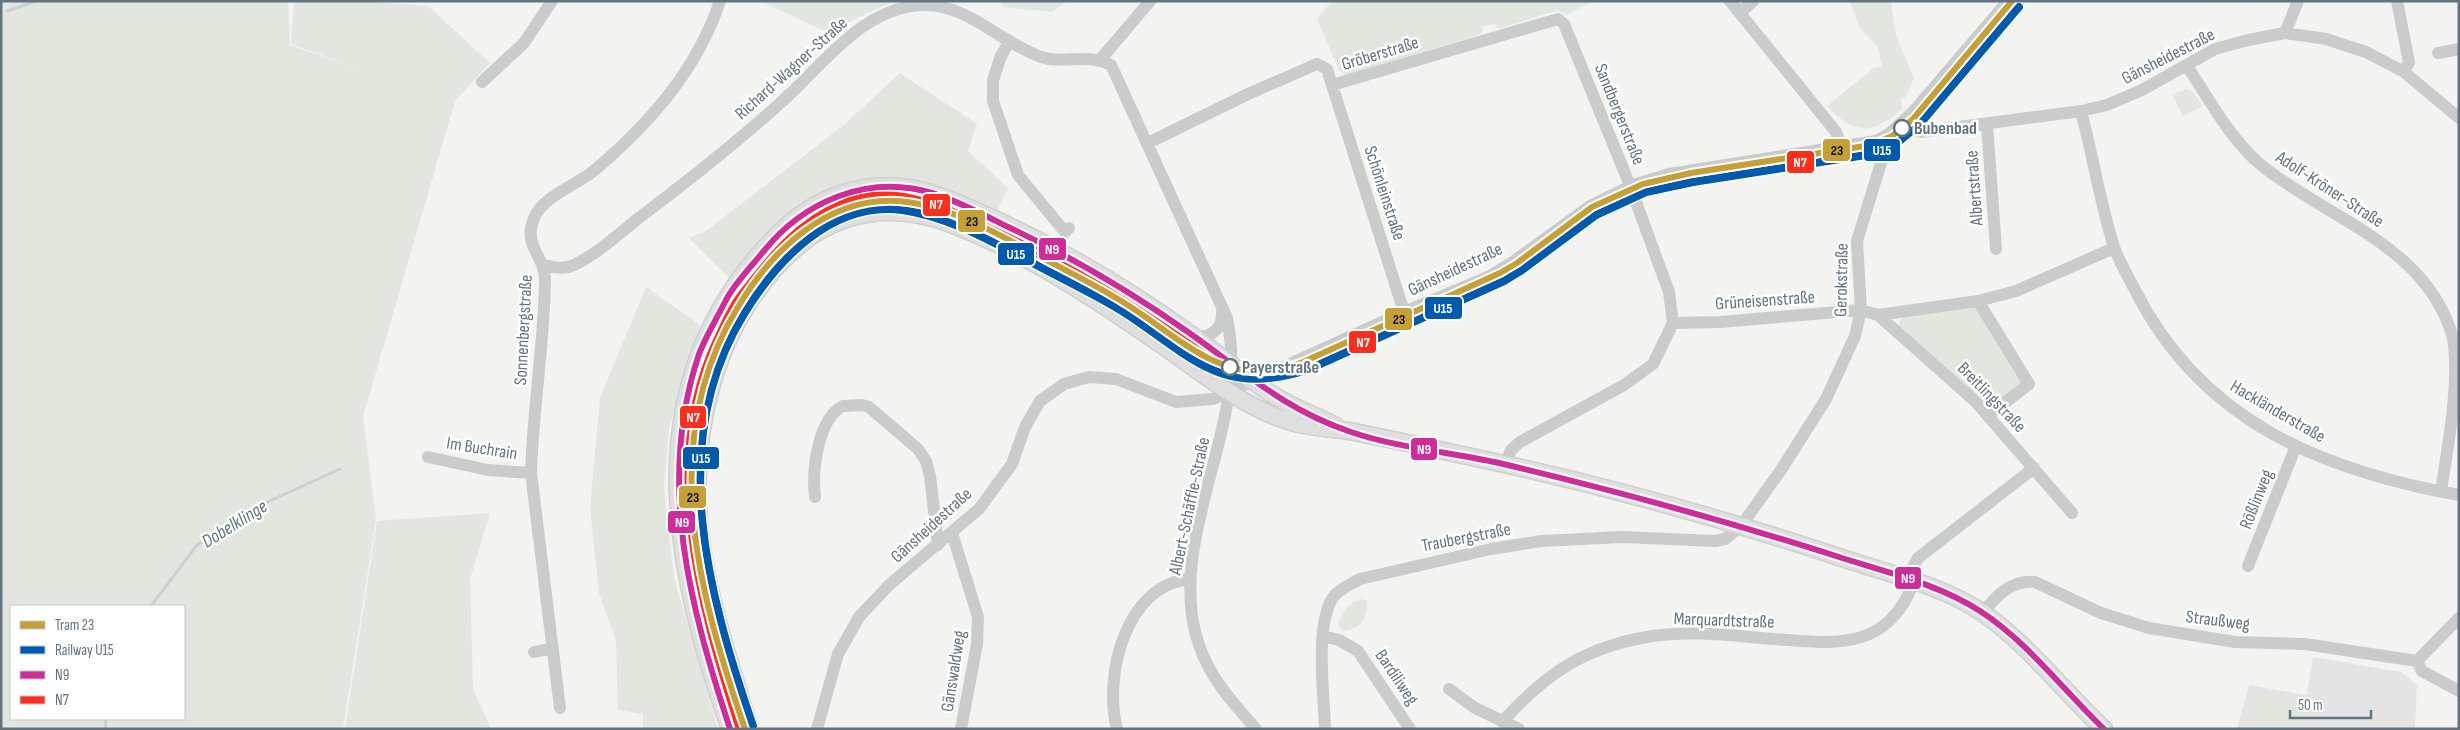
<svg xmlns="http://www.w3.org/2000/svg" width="2460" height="730" font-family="'Sofia Sans Condensed',sans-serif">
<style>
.built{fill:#e3e4e3}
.green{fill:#e2e6df;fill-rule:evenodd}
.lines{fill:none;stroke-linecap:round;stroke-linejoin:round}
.stream{stroke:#c8d1d3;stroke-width:3}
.major-casing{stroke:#cfcfcf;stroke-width:19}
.minor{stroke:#cacccc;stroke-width:12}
.major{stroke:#dfdfe0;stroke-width:16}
.bus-1-casing{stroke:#fff;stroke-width:10}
.bus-2-casing{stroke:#fff;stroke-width:10}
.bus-1{stroke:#cd2d98;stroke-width:6}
.bus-2{stroke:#ff2e1d;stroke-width:6}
.rail-1-casing{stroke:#fff;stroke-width:11}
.rail-1{stroke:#005aab;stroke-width:8}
.tram-1-casing{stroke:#fff;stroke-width:10}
.tram-1{stroke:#c4a037;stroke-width:6}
.stop-dot{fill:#fff;stroke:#637480;stroke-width:2.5}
.labels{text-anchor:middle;stroke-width:5;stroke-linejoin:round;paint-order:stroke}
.street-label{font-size:18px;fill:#637480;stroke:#fff}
.stop-label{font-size:18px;font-weight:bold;fill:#637480;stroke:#fff;text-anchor:start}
.water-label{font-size:19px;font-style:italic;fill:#5f777e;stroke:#fff}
.line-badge{stroke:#fff;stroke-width:2}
.badge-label{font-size:14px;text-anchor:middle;font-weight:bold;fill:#fff}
.pale-badge-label{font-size:14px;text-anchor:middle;font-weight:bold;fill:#111}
</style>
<rect width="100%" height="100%" fill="#f3f3f1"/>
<path class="built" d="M870 192 921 196 1032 243 1131 302 1203 351 1199 356 1121 303 1099 291 1097 294 1029 253 871 206 759 279 695 452 725 664 720 666 743 729H736L716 673 687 547 684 442 702 363 727 309 785 236 827 206Z
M2313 657 2401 672 2417 685 2415 729H2237L2249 685 2307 695Z"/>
<path class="green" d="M1 1H288L290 45 369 72 291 44 294 1H360L428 6 490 63 455 101 363 417 376 519 343 729H1ZM11 606H184V719H11Z
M766 1H894L827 32 764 3Z
M1002 1H1068L1052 12 1003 7Z
M1332 1H1593L1566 15 1558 10 1501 28 1497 27 1495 24 1483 26 1482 32 1478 35 1346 75 1339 70 1317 19Z
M1850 1H1891L1896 36 1914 78 1905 98 1901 97 1902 109C1873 135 1854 135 1827 106L1874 68 1882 66 1878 47 1860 28Z
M900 73 977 124 968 151 1008 188 997 211 940 186 874 177 833 188 782 220 729 278 689 238 706 231 845 124Z
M2186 89 2193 92 2203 106 2183 116 2172 95Z
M646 287 700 325 669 428 664 488 674 578 718 729H643V714L618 710 616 641 599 593 590 508 600 398Z
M1978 301 2029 384 1989 415 1897 331 1900 320 1907 310Z
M490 513 470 579 473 689 491 729H345L377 521Z
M1361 599 1367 601C1369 617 1360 632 1342 630L1338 623C1342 612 1349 602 1361 599Z
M2254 696 2303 699 2301 728 2252 725Z"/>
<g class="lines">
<path class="stream" d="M7 11 37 1
M151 606 197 545 263 504 340 469
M105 729 106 719"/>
<g class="major-casing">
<path id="major" d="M730 729C670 558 635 378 777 235 816 196 866 178 920 190 947 197 972 209 996 220 1066 252 1131 291 1193 336 1222 356 1248 380 1278 398 1296 409 1317 416 1336 426
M750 729C732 669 711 609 702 548 686 441 712 323 795 249 840 209 896 203 951 224 1026 253 1091 296 1156 341 1199 370 1241 407 1291 422 1310 428 1330 428 1349 431 1401 441 1452 453 1504 464 1616 489 1727 520 1836 556 1885 573 1940 584 1983 613 2029 645 2063 691 2104 729"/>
</g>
<path class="minor" d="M1730 1 1836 132 1842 147
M2397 1 2409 62 2404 72
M1740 13 1753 1
M2285 33 2298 1
M1009 42 1001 56 993 80V101L1018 175 1065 232 1069 228
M2438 53 2459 49
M1100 60 1150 1
M2187 66C2209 99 2230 139 2261 165 2329 220 2427 245 2453 338 2460 384 2448 445 2441 491
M482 82 524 43 552 1
M1332 85 1404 312
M2081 111C2093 156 2100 203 2114 247 2119 261 2127 275 2134 288 2200 421 2321 470 2459 495
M1903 122 1912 130 1921 132 2081 111 2107 105 2142 90 2215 49 2248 40 2285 33 2326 39 2366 52 2404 72 2459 118
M1987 124 1996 249
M1148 143 1248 94 1317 64 1327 69 1332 85 1558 19 1564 24 1629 183 1669 292 1673 323 1653 364 1624 385 1520 442 1511 450 1505 465
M544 265C554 268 565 269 574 265 599 253 622 231 644 214 694 176 744 137 790 94 828 58 868 5 925 5 969 5 1001 43 1041 57 1065 65 1086 52 1111 65L1227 318C1232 343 1233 367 1229 393 1218 473 1171 565 1199 645 1210 678 1233 703 1256 729
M1978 301 2029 384 1989 415
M1878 315 1976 402 2072 513
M1673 323 1720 322 1861 310 1878 315 1978 301 2016 291 2114 248
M1192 335C1209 340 1223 330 1222 312
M1233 365 1252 369 1275 367
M428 457 488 470 531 473
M815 497C812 472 817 419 843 406L862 405 869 407 918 449 926 461 930 476 938 545
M952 533 978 617 977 644 961 729
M2248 566 2296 446
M1906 579 1918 558 2034 468
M1983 613C1996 595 2012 580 2035 582L2101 613 2149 628 2235 642 2305 644 2417 661 2422 671 2459 691
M1323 636 1339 640 1358 651 1410 729
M534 652 553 648
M2417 661 2459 618
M1449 689 1475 708 1519 729
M560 708 531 473C533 408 544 345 545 281 546 256 522 247 534 218 544 195 578 185 596 169 650 123 697 70 720 1
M1502 722C1546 673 1586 646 1653 636 1693 630 1734 636 1774 639 1836 644 1887 651 1914 582
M817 729 838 654 859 617 889 585 979 509 1012 464 1025 427 1040 401 1064 384 1089 377 1116 379 1176 402 1213 399 1404 312 1490 276 1510 264 1590 206 1630 186 1669 174 1876 141 1889 134 1913 112 2008 1
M1117 729C1103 676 1126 584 1190 579
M1325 729C1324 696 1315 627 1332 599 1338 589 1350 585 1360 579L1491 549 1541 541 1622 537 1715 541 1725 539 1741 526 1781 470 1826 399 1855 336 1861 310 1857 241 1881 163 1876 141"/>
<use href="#major" class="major"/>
<g class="bus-1-casing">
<path id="bus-1" d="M730 729C690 606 656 482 699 354 706 336 717 318 726 300 735 283 750 268 763 252 804 201 867 174 932 193 958 201 982 214 1006 226 1070 256 1131 292 1188 332 1245 372 1283 409 1351 432 1398 448 1450 452 1499 463 1613 490 1727 521 1839 557 1886 572 1938 584 1980 611 2028 642 2063 690 2104 729"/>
</g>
<g class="bus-2-casing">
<path id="bus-2" d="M738 726C699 604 658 461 717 338 724 323 730 308 740 295 769 258 796 222 840 204 860 195 883 193 904 196 938 202 970 218 1001 233 1056 259 1108 288 1158 322 1173 332 1188 342 1203 353 1211 360 1220 369 1229 373 1248 382 1274 377 1294 372L1494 284 1515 271 1595 214 1633 194 1671 183 1880 149 1894 141 1920 118 2015 7"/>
</g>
<use href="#bus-1" class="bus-1"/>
<use href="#bus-2" class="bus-2"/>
<g class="rail-1-casing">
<path id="rail-1" d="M753 726C708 595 665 442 744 314 777 260 832 201 902 210 946 216 987 239 1027 260 1058 277 1091 292 1122 311 1190 354 1218 398 1307 370L1504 281 1522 270 1596 215 1646 192 1693 182 1872 154 1897 143 1919 125 2019 7"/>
</g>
<use href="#rail-1" class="rail-1"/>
<g class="tram-1-casing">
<path id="tram-1" d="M745 729C698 592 656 440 738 307 772 250 827 197 898 201 945 204 990 230 1030 251 1062 269 1095 284 1126 304 1172 332 1217 381 1277 370 1286 368 1294 365 1303 362L1500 273 1517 263 1592 207 1643 184 1691 173 1871 145 1892 136 1913 119 2012 1"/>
</g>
<use href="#tram-1" class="tram-1"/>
</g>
<g class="stop-dot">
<circle cx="1902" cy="128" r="8"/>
<circle cx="1230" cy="367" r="8"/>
</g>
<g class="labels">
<g class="street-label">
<text transform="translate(1380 53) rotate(-17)" y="6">Gröberstraße</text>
<text transform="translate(2168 56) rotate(-27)" y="6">Gänsheidestraße</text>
<text transform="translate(791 68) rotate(-42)" y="6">Richard-Wagner-Straße</text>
<text transform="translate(1620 114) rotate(68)" y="6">Sandbergerstraße</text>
<text transform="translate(1974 188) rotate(-94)" y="6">Albertstraße</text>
<text transform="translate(2330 189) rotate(33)" y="6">Adolf-Kröner-Straße</text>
<text transform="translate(1385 193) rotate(72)" y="6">Schönleinstraße</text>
<text transform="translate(1455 269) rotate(-25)" y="6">Gänsheidestraße</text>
<text transform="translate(1841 280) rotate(-89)" y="6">Gerokstraße</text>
<text transform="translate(1765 300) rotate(-4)" y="6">Grüneisenstraße</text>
<text transform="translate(523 330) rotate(-87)" y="6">Sonnenbergstraße</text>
<text transform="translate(1992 397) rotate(46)" y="6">Breitlingstraße</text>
<text transform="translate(2278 411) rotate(30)" y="6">Hackländerstraße</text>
<text transform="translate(482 448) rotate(9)" y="6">Im Buchrain</text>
<text transform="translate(2256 499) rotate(-68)" y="6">Rößlinweg</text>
<text transform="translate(1189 506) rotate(-78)" y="6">Albert-Schäffle-Straße</text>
<text transform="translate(931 525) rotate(-42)" y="6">Gänsheidestraße</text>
<text transform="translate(1466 537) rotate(-11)" y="6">Traubergstraße</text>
<text transform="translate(1724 620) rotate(2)" y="6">Marquardtstraße</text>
<text transform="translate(2218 620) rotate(7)" y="6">Straußweg</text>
<text transform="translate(953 671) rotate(-81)" y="6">Gänswaldweg</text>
<text transform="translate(1397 677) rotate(56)" y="6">Bardiliweg</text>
</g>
<g class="stop-label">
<text x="1914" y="134">Bubenbad</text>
<text x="1242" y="373">Payerstraße</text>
</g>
<g class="water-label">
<text transform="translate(234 523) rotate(-32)" y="7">Dobelklinge</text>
</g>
</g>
<g class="line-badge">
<rect x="1863" y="138" width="38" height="24" rx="5" fill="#005aab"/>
<rect x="1822" y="138" width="29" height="24" rx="5" fill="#c4a037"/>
<rect x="1786" y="150" width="29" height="24" rx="5" fill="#ff2e1d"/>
<rect x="922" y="193" width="29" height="24" rx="5" fill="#ff2e1d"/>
<rect x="957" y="209" width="29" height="24" rx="5" fill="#c4a037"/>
<rect x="1038" y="237" width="29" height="24" rx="5" fill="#cd2d98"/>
<rect x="997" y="242" width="38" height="24" rx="5" fill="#005aab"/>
<rect x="1424" y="296" width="39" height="24" rx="5" fill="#005aab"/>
<rect x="1384" y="307" width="29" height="24" rx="5" fill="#c4a037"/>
<rect x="1348" y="330" width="29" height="24" rx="5" fill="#ff2e1d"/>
<rect x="679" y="405" width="28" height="24" rx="5" fill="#ff2e1d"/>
<rect x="1410" y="437" width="28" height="24" rx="5" fill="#cd2d98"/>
<rect x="682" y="446" width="38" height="24" rx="5" fill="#005aab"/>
<rect x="678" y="485" width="29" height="24" rx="5" fill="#c4a037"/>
<rect x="667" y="510" width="29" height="24" rx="5" fill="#cd2d98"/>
<rect x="1894" y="566" width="28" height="24" rx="5" fill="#cd2d98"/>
</g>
<g class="badge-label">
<text x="1882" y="155">U15</text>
<text x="1800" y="167">N7</text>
<text x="936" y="209">N7</text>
<text x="1052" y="254">N9</text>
<text x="1016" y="259">U15</text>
<text x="1443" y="313">U15</text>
<text x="1363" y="347">N7</text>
<text x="693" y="422">N7</text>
<text x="1424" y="454">N9</text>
<text x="701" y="463">U15</text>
<text x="682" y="527">N9</text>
<text x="1908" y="583">N9</text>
</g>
<g class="pale-badge-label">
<text x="1837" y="155">23</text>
<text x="972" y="226">23</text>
<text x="1399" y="324">23</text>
<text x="693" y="502">23</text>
</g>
<rect width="2460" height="730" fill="none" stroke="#637480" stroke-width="5"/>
<rect x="10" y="605" width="175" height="115" fill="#ffffff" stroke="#c1c7cc"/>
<rect x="20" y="621" width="25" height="8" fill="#c4a037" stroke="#c1c7cc"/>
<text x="55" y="630" font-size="15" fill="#637480">Tram 23</text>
<rect x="20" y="646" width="25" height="8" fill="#005aab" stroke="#c1c7cc"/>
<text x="55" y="655" font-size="15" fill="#637480">Railway U15</text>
<rect x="20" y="671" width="25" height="8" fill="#cd2d98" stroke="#c1c7cc"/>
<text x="55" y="680" font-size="15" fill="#637480">N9</text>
<rect x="20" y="696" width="25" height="8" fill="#ff2e1d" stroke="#c1c7cc"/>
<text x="55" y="705" font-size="15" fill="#637480">N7</text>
<path d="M2290 710v8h81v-8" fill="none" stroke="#637480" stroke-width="2.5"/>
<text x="2298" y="710" font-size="15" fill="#637480" stroke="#ffffff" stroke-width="4" paint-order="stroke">50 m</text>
</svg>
